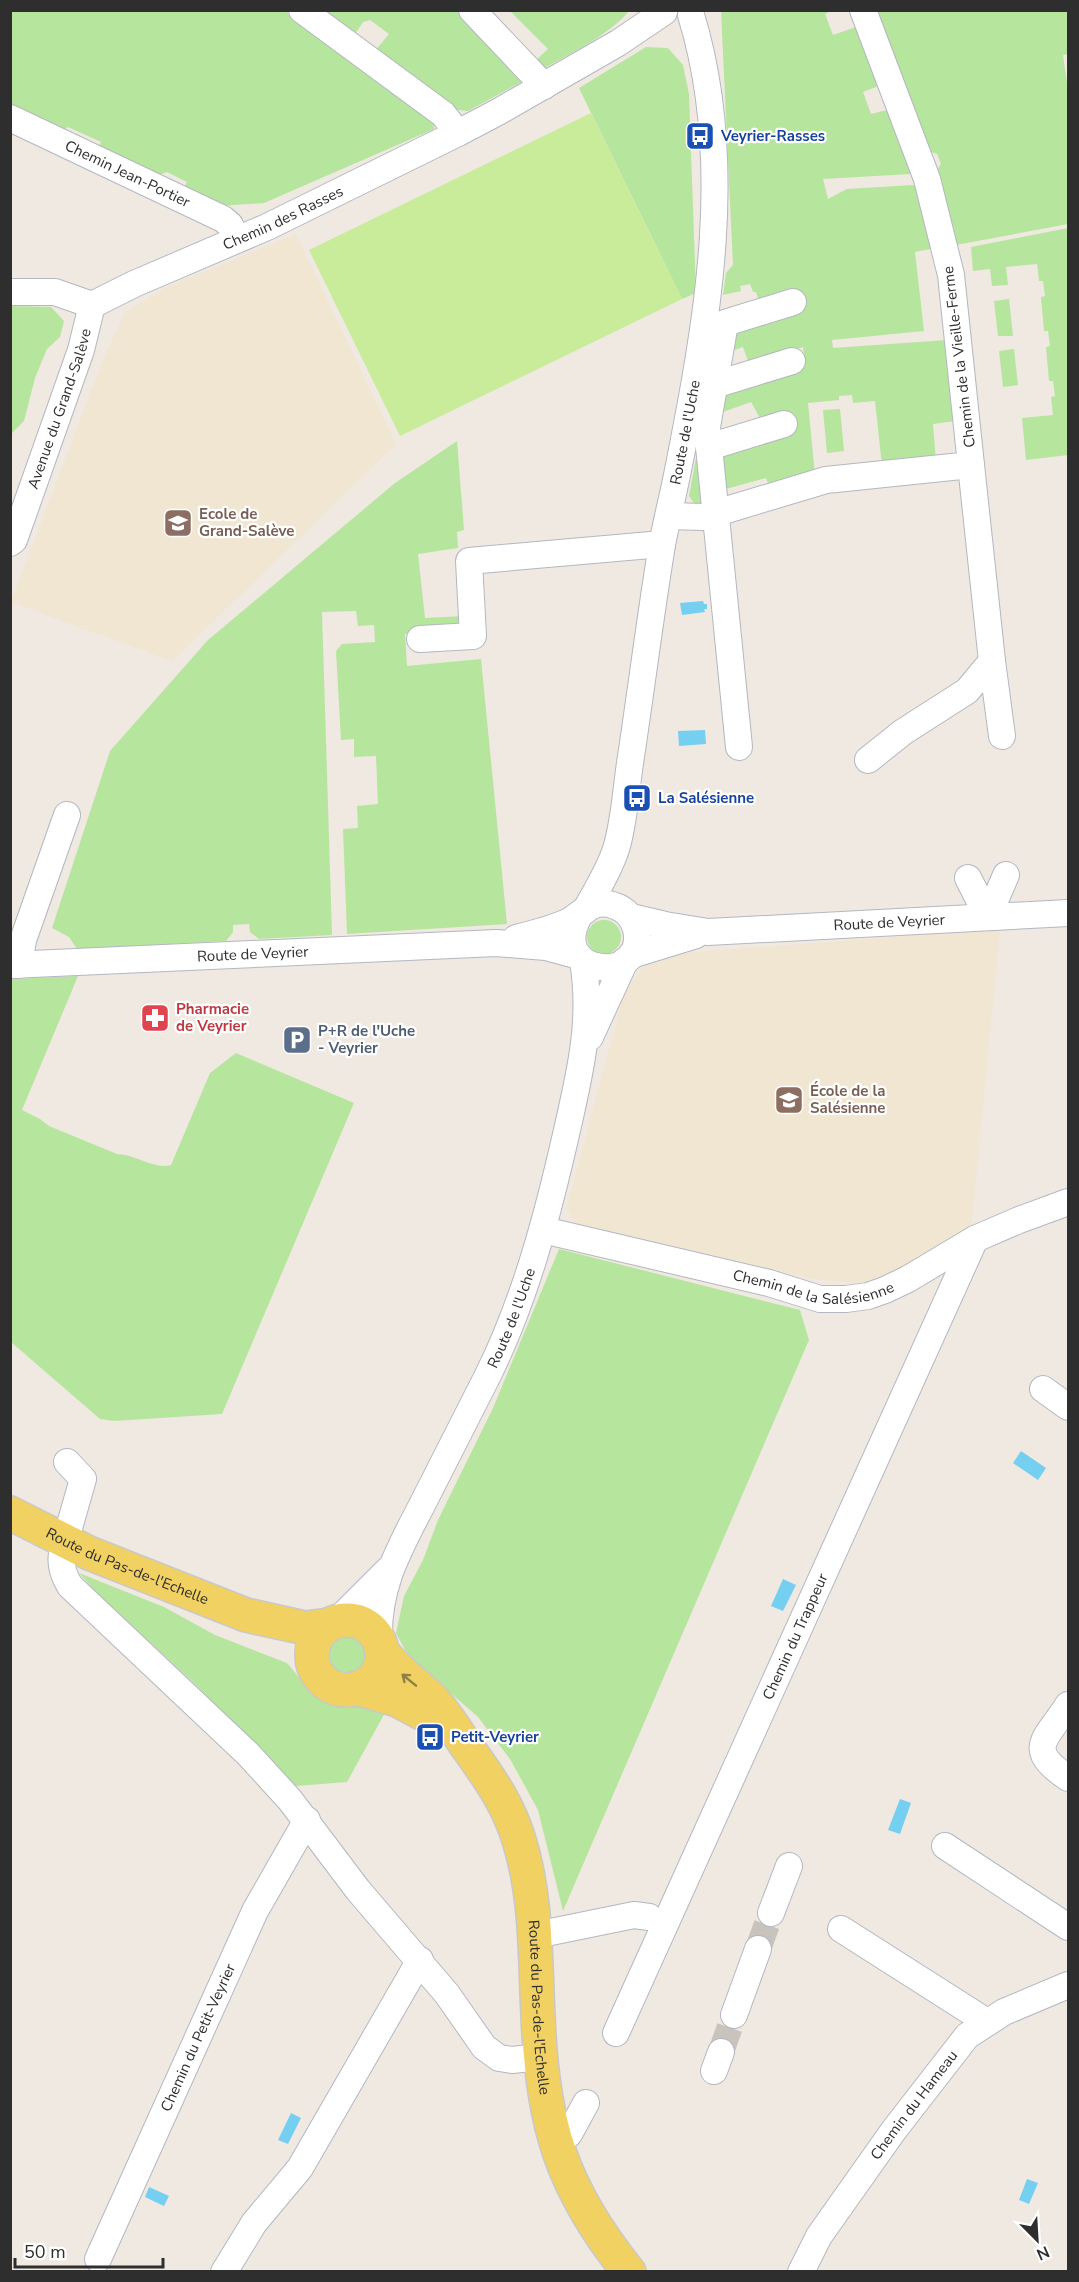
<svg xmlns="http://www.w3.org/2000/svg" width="1079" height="2282" font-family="'Nunito Sans',sans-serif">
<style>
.education{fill:#f0e6d1}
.green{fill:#b6e59e}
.pitch{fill:#c9ec9a}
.water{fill:#75cff0}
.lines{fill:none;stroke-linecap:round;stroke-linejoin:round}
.minor-tunnel{stroke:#c8c4bd;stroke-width:26;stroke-dasharray:26 13;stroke-linecap:butt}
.minor-casing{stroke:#b4b7c1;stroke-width:28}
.major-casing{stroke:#c9c9c9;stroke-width:36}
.minor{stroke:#fff;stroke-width:26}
.major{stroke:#f2d163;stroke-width:33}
.oneway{stroke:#908048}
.labels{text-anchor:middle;stroke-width:4.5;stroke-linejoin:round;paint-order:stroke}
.transit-label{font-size:15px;font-weight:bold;fill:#164399;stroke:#fff;text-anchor:start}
.street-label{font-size:15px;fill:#2e2e2e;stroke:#fff}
.education-label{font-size:15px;font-weight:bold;fill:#785e54;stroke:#fff;text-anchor:start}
.health-label{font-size:15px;font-weight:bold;fill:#be3a42;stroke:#fff;text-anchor:start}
.service-label{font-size:15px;font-weight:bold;fill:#4e5e75;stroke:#fff;text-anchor:start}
</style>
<rect width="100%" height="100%" fill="#efe9e1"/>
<path class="education" d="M296 234 396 444 172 661 11 602 101 365 125 312 167 287Z
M1000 929 971 1230 885 1279 854 1283 813 1279 574 1223 567 1207 624 993 647 962 669 954Z"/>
<path class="green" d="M10 11H287L292 20 312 28 433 119 434 129 264 203 218 206 183 189 187 182 167 172 156 176 98 148 101 142 68 127 60 132 11 109Z
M318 11H461L527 79 468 111 450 109 374 52 389 34 370 20 363 22 353 37Z
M510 11H629C609 35 571 53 543 69L535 61 548 49Z
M721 11H831L825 14 833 35 859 26 881 79 876 87 863 92 871 114 887 110 894 116 913 168 910 174 823 179 828 199 847 189 913 185 923 189 935 248 915 252 924 331 832 340 833 348 947 340 956 421 933 424 936 461 882 466 875 401 853 403 852 395 839 396V400L808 403 815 475 770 489 766 478 722 490 718 458 761 420 751 402 717 414 721 391 805 366 803 347 749 364 743 347 729 352 731 329 799 308 797 289 759 301 756 292H753L750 284 740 286 741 291 723 295 726 273 733 265Z
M874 11H1068V54L1063 55 1068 90V224L956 245 953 225 934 175 941 164 937 154 926 150Z
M646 47 668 48 683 65 689 94 696 293 682 299 579 88Z
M1068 228V455L1026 460 1022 418 1053 415 1051 397 1055 396 1053 381H1049L1046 347 1050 346 1048 331H1044L1041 297 1045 296 1043 281H1039L1037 264 1006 267 1008 285 992 286 990 269 973 271 971 247Z
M1009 299 1013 336H998L994 301Z
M11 306 51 307 64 321 60 337 47 349 35 378 24 421 11 434Z
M1014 349 1018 385 1003 387 999 351Z
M840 409 844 451 827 453 823 410Z
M701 431 707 502 696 506 689 496Z
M457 441 464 530 457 532 458 548 418 554 425 618 465 616 466 628 405 634 407 666 481 659 507 924 347 934 343 829 358 828 357 806 378 804 376 756 354 757V739L341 740 336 651 342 644 375 642 374 625 358 626 356 611 322 612 332 935 259 939 250 932 249 924 233 925V932L226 941 77 949 69 937 52 928 110 751 208 640 395 483Z
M587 937a17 17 0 1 1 34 0a17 17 0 1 1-34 0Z
M78 976 22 1110 40 1119 49 1126 117 1154C134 1154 155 1170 171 1165L210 1073 236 1053 354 1103 222 1414 114 1421 100 1419 11 1342V979Z
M559 1249 800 1310 809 1340 563 1911 538 1810 510 1759 478 1717 408 1656 396 1633 404 1596 423 1560 438 1520 493 1408Z
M79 1573 164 1607 215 1635 287 1663 312 1693 326 1702 340 1706 364 1704 386 1711 347 1782 296 1786 197 1686 94 1590Z
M322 1654a24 24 0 1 1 48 0a24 24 0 1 1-48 0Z"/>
<path class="pitch" d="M591 113 682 299 400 436 309 250Z"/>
<path class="water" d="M703 601 704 604H707V609H704L705 612 682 615 680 603Z
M705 730 706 744 679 746 678 731Z
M1021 1451 1046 1468 1038 1480 1013 1463Z
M783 1579 796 1585 783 1611 771 1606Z
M900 1799 911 1803 900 1834 888 1830Z
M291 2113 301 2118 288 2144 278 2140Z
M1027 2179 1038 2183 1029 2204 1019 2200Z
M149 2187 169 2196 164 2206 145 2197Z"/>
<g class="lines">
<path class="minor-tunnel" d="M758 1949 771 1913
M721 2052 734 2015"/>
<g class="minor-casing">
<g id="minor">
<path d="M302 10 443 114 458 133"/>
<path d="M472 10 544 86"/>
<path id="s1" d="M10 118 223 219 230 225 236 239"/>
<path id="s2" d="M10 292H55L92 305 134 284 267 227 458 133 498 112 618 43 664 12"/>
<path d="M714 385 792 361"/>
<path d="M709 447 784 424"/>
<path d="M971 465 992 661 1002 736"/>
<path d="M669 516 703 517 826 480 971 465 951 275 927 179 863 10"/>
<path id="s3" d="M10 543 14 540 81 350 92 305"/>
<path d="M420 639 473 636 469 561 662 544"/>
<path d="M739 747 707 427 725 323 793 302"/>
<path d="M868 760 903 732 967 691 992 661"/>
<path d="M968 878 988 917 1006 875"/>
<path id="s4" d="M585 911C596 891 609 871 616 849 624 824 626 790 630 763 641 691 650 618 662 545 667 518 674 492 679 465 708 318 736 162 691 15"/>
<path id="s5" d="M631 917 665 925 708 932 1068 913"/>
<path d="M516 938C532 934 549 930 565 923 575 919 582 910 592 906 599 903 608 903 615 906 625 909 633 918 636 929 648 986 546 977 579 916"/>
<path d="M631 955 696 935"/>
<path id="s6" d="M10 965 496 943 546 947 579 956"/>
<path d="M19 965 23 940 67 815"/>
<path d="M590 1037 625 961"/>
<path id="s7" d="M543 1230 769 1283 820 1299H846L868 1296 885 1290 908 1279 975 1239 1019 1220 1068 1202"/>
<path d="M1043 1389 1068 1407"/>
<path d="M67 1462 83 1479C79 1493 75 1507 71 1521 64 1547 54 1560 70 1586L248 1754 290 1800 358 1890 447 1994 484 2047 499 2058 512 2060 540 2057"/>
<path d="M337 1621 389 1569"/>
<path id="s8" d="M379 1641C377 1585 400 1548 424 1501 445 1459 467 1417 488 1375 526 1298 548 1214 567 1130 580 1073 593 1020 583 961"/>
<path d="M1068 1705C1046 1740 1024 1748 1068 1778"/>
<path d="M945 1846 1068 1927"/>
<path d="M771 1913 789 1866"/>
<path d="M841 1929 987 2022"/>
<path d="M536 1935 634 1915 649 1917"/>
<path d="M734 2015 758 1949"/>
<path id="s9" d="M616 2033 975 1239"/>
<path d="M714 2071 721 2052"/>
<path d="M554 2139 569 2134 586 2103"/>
<path id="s10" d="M98 2259 255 1911 307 1820"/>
<path d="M224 2272 254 2223 300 2168 420 1960"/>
<path id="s11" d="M801 2272 819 2236 894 2130 967 2036 1004 2012 1068 1985"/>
</g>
</g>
<g class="major-casing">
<g id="major">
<path id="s12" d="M10 1513 89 1553 246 1615 305 1628 329 1625"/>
<circle cx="347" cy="1655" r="35"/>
<path id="s13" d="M382 1651C396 1671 415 1682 431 1698 443 1710 452 1724 461 1738 485 1773 506 1798 519 1840 537 1898 535 1957 538 2016 542 2123 561 2188 629 2272"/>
<path d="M356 1688 397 1700 438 1722"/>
</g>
</g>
<use href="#minor" class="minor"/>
<use href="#major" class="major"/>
</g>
<defs><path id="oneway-shaft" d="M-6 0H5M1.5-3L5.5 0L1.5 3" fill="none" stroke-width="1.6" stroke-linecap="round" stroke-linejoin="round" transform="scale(1.5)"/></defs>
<use class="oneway" href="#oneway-shaft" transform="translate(409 1680) rotate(-141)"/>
<defs>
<g id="bus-square" transform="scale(1.5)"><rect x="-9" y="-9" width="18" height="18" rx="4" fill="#1a4fb4" stroke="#fff"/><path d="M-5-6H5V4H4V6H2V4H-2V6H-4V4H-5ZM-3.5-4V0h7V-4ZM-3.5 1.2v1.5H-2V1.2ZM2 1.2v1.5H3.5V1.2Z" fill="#fff"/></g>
<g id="school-square" transform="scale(1.5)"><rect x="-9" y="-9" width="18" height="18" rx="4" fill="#8d6e63" stroke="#fff"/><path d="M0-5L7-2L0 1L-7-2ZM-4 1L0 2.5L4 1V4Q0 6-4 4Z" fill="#fff"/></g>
<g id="pharmacy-square" transform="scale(1.5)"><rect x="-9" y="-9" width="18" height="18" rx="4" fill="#e0444e" stroke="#fff"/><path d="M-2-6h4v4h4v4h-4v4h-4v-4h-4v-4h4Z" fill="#fff"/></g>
<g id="parking-square" transform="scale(1.5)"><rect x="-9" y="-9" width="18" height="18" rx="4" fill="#5c6f8a" stroke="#fff"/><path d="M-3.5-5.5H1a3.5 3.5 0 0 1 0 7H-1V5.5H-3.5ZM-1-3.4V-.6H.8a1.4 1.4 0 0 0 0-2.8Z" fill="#fff"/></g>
</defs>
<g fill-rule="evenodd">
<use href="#bus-square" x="700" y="136"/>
<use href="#school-square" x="178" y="523"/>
<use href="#bus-square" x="637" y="798"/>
<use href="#pharmacy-square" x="155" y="1018"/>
<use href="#parking-square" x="297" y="1040"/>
<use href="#school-square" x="789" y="1100"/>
<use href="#bus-square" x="430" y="1737"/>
</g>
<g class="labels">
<g class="transit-label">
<text x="721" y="141">Veyrier-Rasses</text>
<text x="658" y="803">La Salésienne</text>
<text x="451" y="1742">Petit-Veyrier</text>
</g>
<g class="street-label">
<text dy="5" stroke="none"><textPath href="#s1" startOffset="130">Chemin Jean-Portier</textPath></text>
<text dy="5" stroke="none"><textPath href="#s2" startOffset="294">Chemin des Rasses</textPath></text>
<text transform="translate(959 357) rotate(-97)" y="5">Chemin de la Vieille-Ferme</text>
<text dy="5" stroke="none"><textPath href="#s3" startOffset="144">Avenue du Grand-Salève</textPath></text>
<text dy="5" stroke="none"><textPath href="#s4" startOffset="492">Route de l'Uche</textPath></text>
<text dy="5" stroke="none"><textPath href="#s5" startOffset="260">Route de Veyrier</textPath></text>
<text dy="5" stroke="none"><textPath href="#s6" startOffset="243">Route de Veyrier</textPath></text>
<text dy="5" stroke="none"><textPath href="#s7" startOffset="278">Chemin de la Salésienne</textPath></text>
<text dy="5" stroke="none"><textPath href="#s8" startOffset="352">Route de l'Uche</textPath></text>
<text dy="5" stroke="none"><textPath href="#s12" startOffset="129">Route du Pas-de-l'Echelle</textPath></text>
<text dy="5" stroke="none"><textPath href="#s9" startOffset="435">Chemin du Trappeur</textPath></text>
<text dy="5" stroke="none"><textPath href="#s13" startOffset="405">Route du Pas-de-l'Echelle</textPath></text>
<text dy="5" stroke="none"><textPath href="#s10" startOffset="243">Chemin du Petit-Veyrier</textPath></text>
<text dy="5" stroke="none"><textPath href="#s11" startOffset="202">Chemin du Hameau</textPath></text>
</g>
<g class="education-label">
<text x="199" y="519">Ecole de<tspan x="199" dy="17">Grand-Salève</tspan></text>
<text x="810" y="1096">École de la<tspan x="810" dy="17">Salésienne</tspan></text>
</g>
<g class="health-label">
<text x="176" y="1014">Pharmacie<tspan x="176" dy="17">de Veyrier</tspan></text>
</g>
<g class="service-label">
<text x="318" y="1036">P+R de l'Uche<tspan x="318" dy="17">- Veyrier</tspan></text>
</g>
</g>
<rect width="1079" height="2282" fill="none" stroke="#2e2e2e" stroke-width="24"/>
<g transform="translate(1037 2240) rotate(156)" stroke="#ffffff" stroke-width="4.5" paint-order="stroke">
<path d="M0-4.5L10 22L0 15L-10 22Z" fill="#2e2e2e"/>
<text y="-9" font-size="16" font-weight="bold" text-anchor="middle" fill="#2e2e2e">N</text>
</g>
<path d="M15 2258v9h148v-9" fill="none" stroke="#2e2e2e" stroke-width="3"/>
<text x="24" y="2258" font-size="18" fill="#2e2e2e" stroke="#ffffff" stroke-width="4.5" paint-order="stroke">50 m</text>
</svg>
